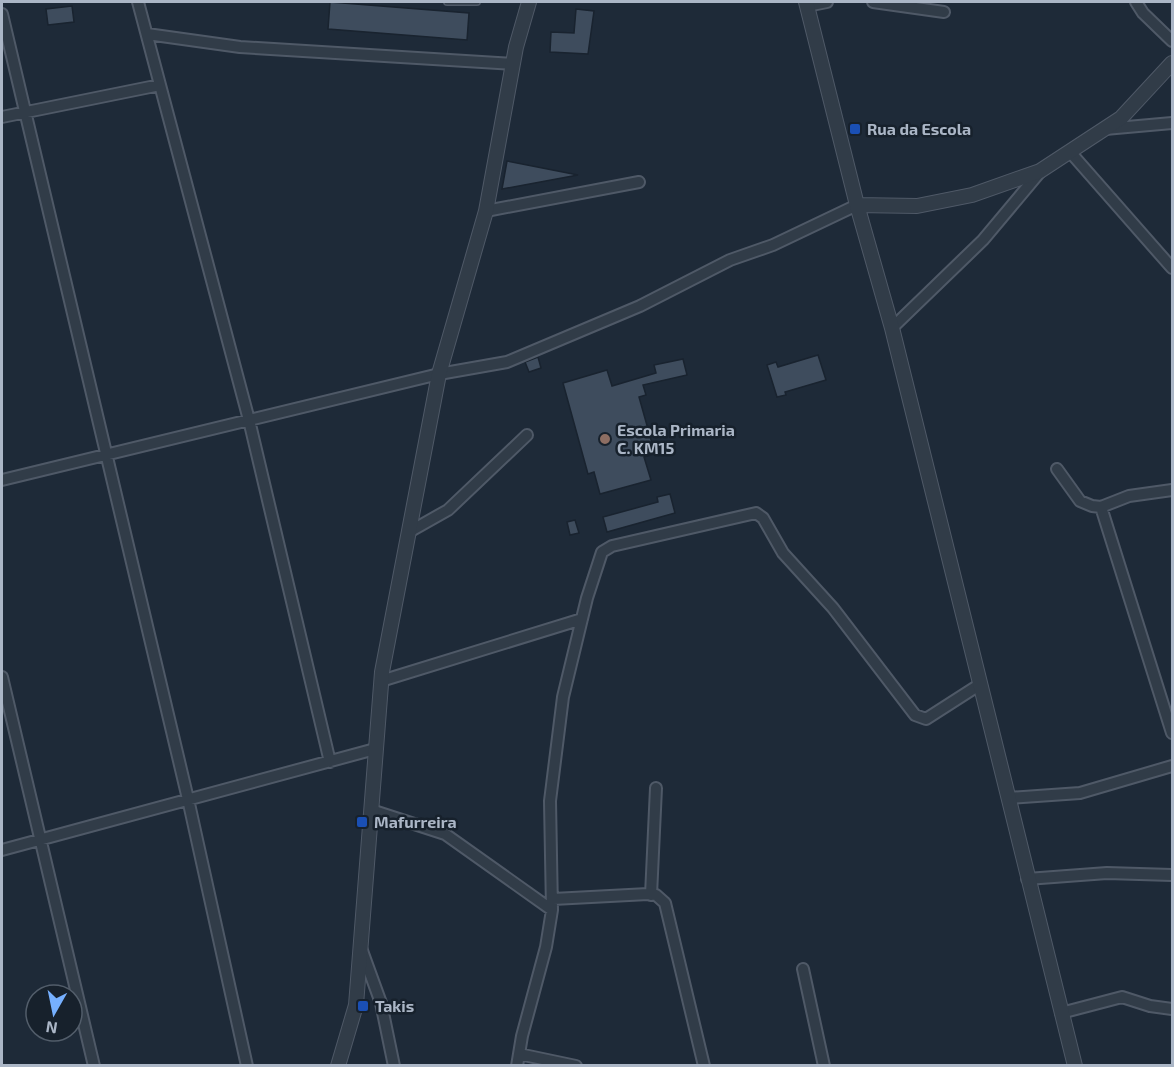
<svg xmlns="http://www.w3.org/2000/svg" width="1174" height="1067" font-family="'Exo 2',sans-serif">
<style>
.building{fill:#3e4c5d;stroke:#19232f;stroke-width:1.5}
.lines{fill:none;stroke-linecap:round;stroke-linejoin:round}
.service-casing{stroke:#4f5967;stroke-width:8}
.minor-casing{stroke:#4f5967;stroke-width:14}
.tertiary-casing{stroke:#4f5967;stroke-width:16}
.service{stroke:#313c48;stroke-width:5}
.minor{stroke:#313c48;stroke-width:10}
.tertiary{stroke:#313c48;stroke-width:14}
.transit-dot{fill:#1a4fb4;stroke:#17212c;stroke-width:2}
.education-dot{fill:#8d6e63;stroke:#17212c;stroke-width:2}
.labels{text-anchor:middle;stroke-width:5;stroke-linejoin:round;paint-order:stroke}
.poi-label{font-size:16px;font-weight:bold;fill:#abb6c6;stroke:#17212c;text-anchor:start}
</style>
<rect width="100%" height="100%" fill="#1e2a38"/>
<path class="building" d="M330 2 469 13 467 40 328 29Z
M72 6 74 22 48 25 46 9Z
M576 9 594 11 588 54 550 52 551 32 574 33Z
M507 161 578 175 502 189Z
M818 355 826 380 785 392 786 395 777 397 767 365 776 362 778 367Z
M538 357 541 368 529 372 525 362Z
M683 359 687 375 643 385 646 395 639 397 655 454 644 457 651 480 600 494 594 472 588 474 563 383 607 370 612 386 656 373 654 365Z
M670 494 675 513 607 532 603 517 658 502 657 497Z
M575 520 579 533 570 535 567 522Z"/>
<g class="lines">
<g class="service-casing">
<path id="service" d="M447 2H477"/>
</g>
<g class="minor-casing">
<path id="minor" d="M138 2 249 420 330 762
M873 2 944 12
M1136 2 1143 13 1172 41
M807 6 827 2
M2 14 188 799 247 1066
M147 34 240 47 513 64
M2 117 160 85
M1105 129 1172 123
M1071 153 1172 268
M486 211 639 182
M892 328 983 240 1040 172
M1057 469 1080 501 1092 506 1101 507 1129 496 1172 490
M2 480 439 374 507 362 640 306 730 260 773 245 857 205
M1101 507 1172 733
M409 532 448 510 527 435
M2 677 94 1066
M381 681 582 619
M1008 798 1080 793 1172 766
M371 810 445 834 552 910
M2 850 375 749
M1027 879 1107 873 1172 875
M651 895 656 788
M553 899 648 894 656 895 665 903 704 1066
M361 948 381 1003 394 1066
M803 969 824 1066
M1061 1013 1122 997 1150 1006 1172 1009
M519 1054 576 1066
M517 1066 522 1036 546 947 552 910 550 801 563 697 587 598 602 552 612 546 756 513 763 518 783 553 833 608 915 715 926 719 979 685"/>
</g>
<g class="tertiary-casing">
<path id="tertiary" d="M806 2 857 205 892 328 1075 1066
M857 205 917 206 972 195 1040 171 1121 118 1172 63
M338 1066 356 1005 382 672 439 374 486 211 516 47 529 2"/>
</g>
<use href="#service" class="service"/>
<use href="#minor" class="minor"/>
<use href="#tertiary" class="tertiary"/>
</g>
<g class="transit-dot">
<rect x="849" y="123" width="12" height="12" rx="3"/>
<rect x="356" y="816" width="12" height="12" rx="3"/>
<rect x="357" y="1000" width="12" height="12" rx="3"/>
</g>
<circle class="education-dot" cx="605" cy="439" r="6"/>
<g class="labels">
<g class="poi-label">
<text x="867" y="135">Rua da Escola</text>
<text x="617" y="436">Escola Primaria<tspan x="617" dy="18">C. KM15</tspan></text>
<text x="374" y="828">Mafurreira</text>
<text x="375" y="1012">Takis</text>
</g>
</g>
<rect width="1174" height="1067" fill="none" stroke="#abb6c6" stroke-width="6"/>
<g transform="translate(54 1013) rotate(189)"><circle r="28" fill="#17212c" stroke="#525d6a" stroke-width="1.5"/>
<path d="M0-4.5L10 22L0 15L-10 22Z" fill="#76b0ff"/>
<text y="-9" font-size="16" font-weight="bold" text-anchor="middle" fill="#abb6c6">N</text>
</g>
</svg>
